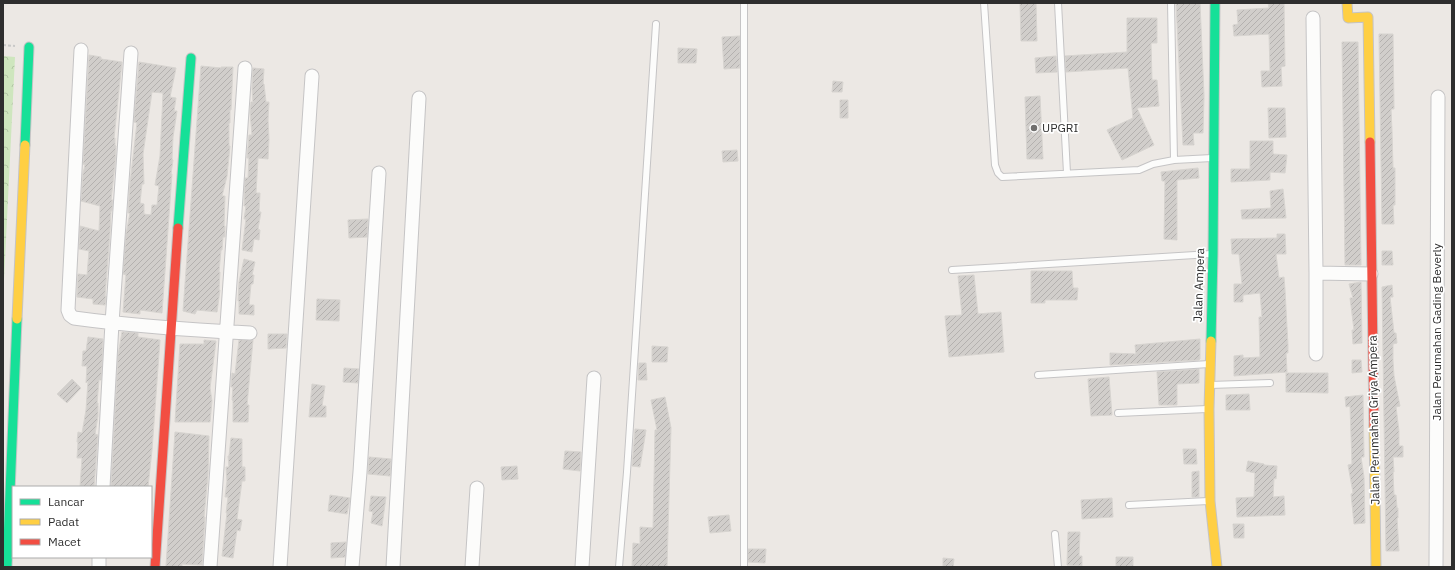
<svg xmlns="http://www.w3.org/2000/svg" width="1455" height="570" font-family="'IBM Plex Sans',sans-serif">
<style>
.forest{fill:url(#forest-crowns)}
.building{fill:url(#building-hatch);stroke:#d7d4d0;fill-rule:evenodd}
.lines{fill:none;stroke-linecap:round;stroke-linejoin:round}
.lane-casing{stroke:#c5c4c5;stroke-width:8}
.street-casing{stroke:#c5c4c5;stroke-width:15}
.fast-casing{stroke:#c5c4c5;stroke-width:11}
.slow-casing{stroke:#c5c4c5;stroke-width:11}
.jam-casing{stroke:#c5c4c5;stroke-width:11}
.path{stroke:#c9c9c8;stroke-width:2;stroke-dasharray:3 2;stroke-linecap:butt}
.lane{stroke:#fcfcfb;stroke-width:6}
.street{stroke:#fcfcfb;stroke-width:13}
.fast{stroke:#16e098;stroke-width:9}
.slow{stroke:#ffcf43;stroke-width:9}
.jam{stroke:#f24e42;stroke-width:9}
.poi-dot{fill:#706f6e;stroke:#fff;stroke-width:1.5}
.labels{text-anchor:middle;stroke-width:3.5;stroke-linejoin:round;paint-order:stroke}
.poi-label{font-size:12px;fill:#2e2e2e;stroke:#fff;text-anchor:start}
.street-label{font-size:12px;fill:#2e2e2e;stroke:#fff}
</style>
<defs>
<pattern id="forest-crowns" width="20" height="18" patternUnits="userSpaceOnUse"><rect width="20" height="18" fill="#cee6be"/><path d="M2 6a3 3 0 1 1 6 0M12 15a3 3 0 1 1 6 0" fill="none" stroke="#b1c6a4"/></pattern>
<pattern id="building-hatch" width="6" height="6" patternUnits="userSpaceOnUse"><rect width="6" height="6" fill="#d1cecb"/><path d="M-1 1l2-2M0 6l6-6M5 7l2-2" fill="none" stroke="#b4b1af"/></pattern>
</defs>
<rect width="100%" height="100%" fill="#ece8e4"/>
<path class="forest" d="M3 56 15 57 3 300Z"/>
<path class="building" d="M1020 3H1036L1037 41H1021Z
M1176 3H1200L1204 96 1203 133H1193L1194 145H1183Z
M1268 3H1284L1285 66 1281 67 1282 86 1262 87 1261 71H1270L1269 34 1234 36 1233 25 1238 24 1237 10 1269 8Z
M1127 18H1157V43H1151L1152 80H1157L1159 106 1137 108 1154 145 1122 160 1107 130 1133 118 1128 68 1066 72 1065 56 1127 52Z
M1379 34H1393L1394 109H1391L1392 130 1393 168H1395V205H1393L1394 224H1382Z
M740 36V68L724 69 722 37Z
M1342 42H1358L1361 265H1345Z
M678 48 697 49 696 63H678Z
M89 55 101 57V59L122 62 114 138H115V145L116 146 115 165 111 200H113L112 211H111L110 233 105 296H106L105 305 93 304V299L77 297 78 274 87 275 89 251 79 249 80 226 99 231 100 206 81 201 83 173 85 165 83 164Z
M1056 56 1057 72 1036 73 1035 58Z
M139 62 176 68 170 97 176 98 174 111H177L173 137 172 159 173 160 171 174H172L162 313 140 310V314L123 312 126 275 123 274 126 234 130 213H128L130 183 137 123 134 122V119ZM152 92 163 93 160 156 155 185 159 186 157 205H152L151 215 144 214V204L140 203 142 184H144L143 154Z
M201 66 221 68V67H233L231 110H230V123H229V146H230L227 176 222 196H225L224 226H225V237H223L222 250H221L219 272H220L219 290H220L217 312 197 310 195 314 183 311Z
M253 68 264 69 263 84H264L266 102H269L268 120 269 139 268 159 258 158 256 193H260L259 212H261L258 229 260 230 259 240 254 239 252 252 242 250 246 219H244L246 206H244L245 178H248L249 158H247L249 135H252L250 112 251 102H253L252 88Z
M833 81 843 82 842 92H832Z
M1040 96 1043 159H1027L1025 97Z
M840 100H848V118H840Z
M1268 108H1285L1286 137 1269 138Z
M1250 141H1273V154L1287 155 1285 173 1270 172V180L1231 182V169H1250Z
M737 150 738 161 723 162 722 151Z
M1198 168 1199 178 1177 180V240L1164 239 1165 181H1162L1161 172Z
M1283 189 1286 218 1242 219 1241 210 1271 208 1270 191Z
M368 219 367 237 349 238 348 220Z
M1277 234H1285L1286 254H1276L1279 278 1284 277 1285 290 1288 346V353H1286L1287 372 1234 376V356L1243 355V358L1260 357 1259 317H1262L1260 293 1243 295V302H1234V284H1242L1239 254H1232L1231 239 1277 238Z
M1382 251H1392L1393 265H1382Z
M244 259 255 262 252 275H254L253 284H251L249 305H254V315L239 314V301H238L239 282Z
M1031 271H1072L1073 288H1078L1077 300H1045V303H1031Z
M974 275 978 314 1001 312 1004 352 949 357 945 316 962 315 958 276Z
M1361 282 1362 343 1353 344 1352 330H1354L1350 298H1353L1349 284Z
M1392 285 1393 297H1390L1394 333H1396L1397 343 1393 344V361L1394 376 1400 406 1396 407 1399 431V446H1403V457H1393L1394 472H1393L1394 495H1396L1397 508H1398V518H1397L1399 551H1386L1382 287Z
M317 299 340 300 339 321 316 320Z
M122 332 138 333V337L160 340 152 450 148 487H111L118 355Z
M268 334H287L286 348 268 349Z
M88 337 103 339 102 366 101 380H99L97 403H98V416L95 434 98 435 94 487H80L82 458H77L78 442H77L78 432 82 433 86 410 88 381 86 383 87 366H82L83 351H86Z
M1200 339V359L1199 360 1110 365V353L1136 354 1135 345Z
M204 340 216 341 210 388 212 401 210 422H175L180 344H204Z
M239 340H253L247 405H249L248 422H233V401L232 400 233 387H231L232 373 235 374Z
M652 346 668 347 667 362H652Z
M1352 360H1361L1362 372 1352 373Z
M639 363H646L647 380H638Z
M344 368 359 369 358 383 343 382Z
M1199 369V383L1177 384V405H1159L1157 372Z
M1286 373H1328V393L1286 392Z
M1109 377 1112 415 1091 416 1088 379Z
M72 379 81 388 67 403 57 394Z
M312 384 325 386 322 406H326V417H309Z
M1249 394 1250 410H1226V395Z
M1363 395 1364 457H1361L1364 477 1365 523 1354 524 1351 494 1353 493 1348 465 1352 464 1350 406 1346 407 1345 397Z
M665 397 671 428 667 567H632L633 543 640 544V527L653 528 655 430H657L651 400Z
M635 429 646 430 640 467 632 466Z
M175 432 209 436 208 475 204 517H205L202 565 182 564V567L166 566Z
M231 438 242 439V467H245V481H242L237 519 242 520 240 531 237 530 233 558 222 556 227 513H226L228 497H225L227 481 226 467H229L228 456H229Z
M1183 449H1196L1197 464H1184Z
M565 451 581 452 580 471 563 469Z
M369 457 391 459 390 476 368 474Z
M1248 461 1264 464V465L1277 466 1276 479 1274 478 1273 497 1284 496 1285 515 1237 517 1236 498 1254 497 1255 473 1246 471Z
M517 466 518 479 502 480 501 467Z
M1199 471V497H1192V472Z
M330 495 350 498 347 514 328 511Z
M371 496 386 497 382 526 371 523 373 512 369 511Z
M1112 498 1113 517 1082 519 1081 500Z
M729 515 731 531 710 533 708 517Z
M1233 524H1244V538H1234Z
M1068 532H1080L1079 556H1082V566L1067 565Z
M346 542 345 557 331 558V543Z
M748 549H766L765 563 748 562Z
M1116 557H1133V567H1116Z
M943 558 954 559 953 567H943Z"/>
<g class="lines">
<g class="lane-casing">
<path id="lane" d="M744 3V567
M984 3 995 165 998 173 1002 177 1139 170 1153 164 1174 160 1212 158
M1058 3 1067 173
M1171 3 1174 160
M952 270 1211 254
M1038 375 1209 364
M1210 385 1270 383
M1118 413 1207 409
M1129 505 1208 501
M1055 534 1058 567
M619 567 627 472 656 24"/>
</g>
<g class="street-casing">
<path id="street" d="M1313 18 1316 273
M81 50 68 310 70 315 74 318C132 326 191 330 250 333
M1316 354V273L1371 274
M103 487 112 323 131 53
M99 567V557
M210 567 245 68
M280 567 312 76
M352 567 360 472 379 173
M393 567 419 98
M472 567 477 488
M582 567 594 378
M1436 567 1438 97"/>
</g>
<g class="fast-casing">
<path id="fast" d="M25 145 29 47
M178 228 191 58
M1211 341 1213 254 1215 3
M7 567 17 319"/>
</g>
<g class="slow-casing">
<path id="slow" d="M1347 3 1348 18 1368 17 1370 142
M17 319 25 145
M1211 341 1209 409 1210 501 1217 567
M1374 426 1376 567"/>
</g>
<g class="jam-casing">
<path id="jam" d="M1370 142 1374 426
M155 567 178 228"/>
</g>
<path class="path" d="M3 45 15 46"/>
<use href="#lane" class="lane"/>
<use href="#street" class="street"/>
<use href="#fast" class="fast"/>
<use href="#slow" class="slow"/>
<use href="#jam" class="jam"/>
</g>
<circle class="poi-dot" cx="1034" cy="128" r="4"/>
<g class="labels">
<g class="poi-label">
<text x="1042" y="132">UPGRI</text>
</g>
<g class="street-label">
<text transform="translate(1199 285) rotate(-88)" y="4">Jalan Ampera</text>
<text transform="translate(1437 332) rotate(-90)" y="4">Jalan Perumahan Gading Beverly</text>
<text transform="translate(1374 420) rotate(-91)" y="4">Jalan Perumahan Griya Ampera</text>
</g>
</g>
<rect width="1455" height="570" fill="none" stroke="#2e2e2e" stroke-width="8"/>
<rect x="12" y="486" width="140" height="72" fill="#ffffff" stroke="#ababab"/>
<rect x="20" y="499" width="20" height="6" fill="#16e098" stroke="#ababab"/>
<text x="48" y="506" font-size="12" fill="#2e2e2e">Lancar</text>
<rect x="20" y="519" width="20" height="6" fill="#ffcf43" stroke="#ababab"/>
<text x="48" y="526" font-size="12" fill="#2e2e2e">Padat</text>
<rect x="20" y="539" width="20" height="6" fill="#f24e42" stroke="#ababab"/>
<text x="48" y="546" font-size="12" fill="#2e2e2e">Macet</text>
</svg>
